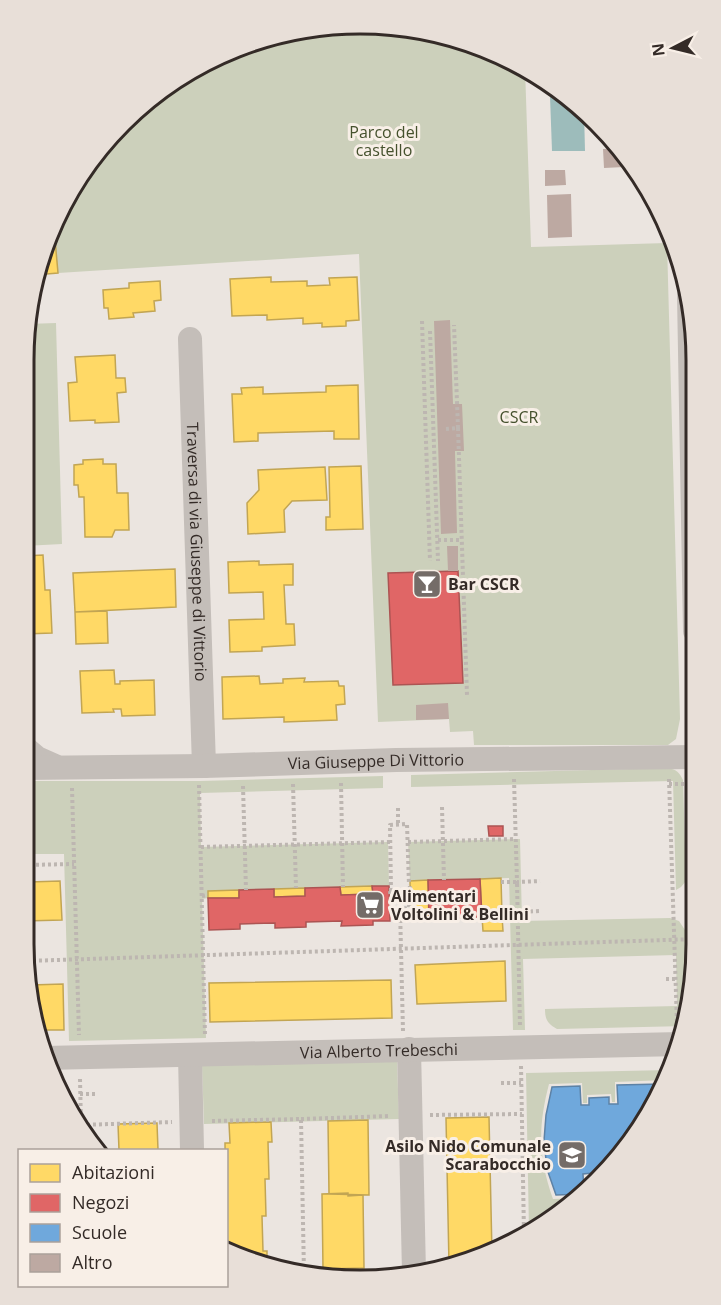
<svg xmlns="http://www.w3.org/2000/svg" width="721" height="1305" font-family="'Open Sans',sans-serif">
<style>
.green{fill:#ccd0bb}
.water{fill:#9dbcbb}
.homes{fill:#ffd966;stroke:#c2a553;stroke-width:1.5}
.shops{fill:#e06666;stroke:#ac5453;stroke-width:1.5}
.schools{fill:#6fa8dc;stroke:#5d82a6;stroke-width:1.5}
.building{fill:#bda9a2}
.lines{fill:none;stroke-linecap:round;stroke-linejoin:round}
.path{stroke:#bdb6b1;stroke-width:4;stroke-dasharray:3 3;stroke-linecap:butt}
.minor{stroke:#c4beb9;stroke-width:24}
.labels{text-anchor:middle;stroke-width:6;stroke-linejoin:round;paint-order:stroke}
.park-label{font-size:16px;fill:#45512d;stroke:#f8efe7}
.street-label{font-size:16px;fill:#342b27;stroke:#f8efe7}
.poi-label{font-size:16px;font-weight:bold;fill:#342b27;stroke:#f8efe7;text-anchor:start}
.rim{fill:none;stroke:#342b27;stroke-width:3}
</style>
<rect width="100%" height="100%" fill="#ebe5e0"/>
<path class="green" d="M404 27 525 68 531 247 667 243 680 719 676 739 668 745H474L473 731 450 732 449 719 378 722 359 254 58 273 54 228 69 193 155 94 273 36Z
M56 323 62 544 24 546 25 339 27 324Z
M668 768C677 770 679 772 683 780L686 881 681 887 676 890 673 781 411 787V775Z
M383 776V788L200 793 201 847 388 842 389 886 208 891V898L202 899 206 1038 69 1041 64 854H24V781H200Z
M520 839 522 921 670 918 679 921 687 933 689 1007 686 1026 557 1029C548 1024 545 1020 545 1009L677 1006 676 955 523 959 525 1030H513L509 878 410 881 408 842Z
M397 1061 399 1119 204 1124 202 1065Z
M670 1070 666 1080 615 1082V1102H612L611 1094 587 1095V1103H583L582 1083 549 1084C538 1126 538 1157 553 1199L582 1198 529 1231 526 1073Z"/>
<path class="water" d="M550 96H564L584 111 585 151H552Z"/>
<path class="homes" d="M54 228 58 273 35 275 36 273Z
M271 277V282L307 281V286L330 285 329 278 357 277 359 320 346 321V326L322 327V323L303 324V318L267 320V315L232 316 230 279Z
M160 281 161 300 154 301 155 311 133 313 134 317 109 319 108 308H104L103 290 129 288V283Z
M115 355 116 378H125L126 392 117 393 119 422 95 423V420L70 421 68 383 77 382 75 357Z
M358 385 359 439H334V431L258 433V441L234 442 232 394H242L241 388 263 387V394L326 392V386Z
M103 459V464H116L117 493H128L129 530H115L112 537H85L84 497H79L78 485H74V465L83 464V460Z
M361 466 363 529 326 530V517H330L329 467Z
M325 467 327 500 292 501 284 510 285 532 248 534 247 503 259 490 258 470Z
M43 555 45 590H50L52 633 24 634V556Z
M259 561V565L293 564V585H284L286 624H294L295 645 262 647V651L230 652 229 620 264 619 263 592 229 593 228 562Z
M175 569 176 607 75 612 73 573Z
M107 611 108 643 76 644 75 612Z
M114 670 115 684H120V681L154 680 155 715 122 716 121 709H113L114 712 82 713 80 671Z
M259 676 260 684 283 683V679L305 678 304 682 338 681 339 686H344L345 704 336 705 337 720 284 722V717L223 719 222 677Z
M501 878 502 916 482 917 480 879Z
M24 880 29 882 60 881 62 920 24 921Z
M428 880 429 919 411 920 410 881Z
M372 886 373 894 341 895 340 887Z
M305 888V896L274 897V889Z
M239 890V898H208V891Z
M502 916 503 931H483L482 917Z
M505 961 506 1001 417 1004 415 965Z
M391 980 392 1018 210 1022 209 983Z
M63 984 64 1030H38L31 985Z
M489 1117 492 1254 449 1265 446 1118Z
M368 1120 369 1195 329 1194 328 1121Z
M271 1122 272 1142H268L269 1179H265L266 1216H262L263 1251H267V1267L226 1248 225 1143H230L229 1123Z
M157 1123 158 1150H119L118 1124Z
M348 1193V1196L363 1195 364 1268 323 1269 322 1194Z"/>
<path class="shops" d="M458 571 463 683 393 685 388 573Z
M488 826H503V836H489Z
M480 879 482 917 429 919 428 880Z
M372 886H389L390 921H373V925L341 926 342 921 306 922V927L275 928V923L240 924V929L209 930 208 898H239V890L274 889V897L305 896V888L340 887 341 895 373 894Z"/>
<path class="schools" d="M662 1084V1089L652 1112 596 1180 592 1181V1173L583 1174 584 1194 556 1195 547 1169 544 1141 546 1115 552 1087 580 1086 581 1105H589V1098L609 1097V1104H618L617 1085Z"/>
<path class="building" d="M619 148 623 153 624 167 604 168 603 149Z
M545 170H565L566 185 545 186Z
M571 194 572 237 548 238 547 195Z
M450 320 453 404H462L464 451H455L457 533 441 534 434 321Z
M447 546H458V571H448Z
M448 703 449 719 416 720V705Z"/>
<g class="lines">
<path class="path" d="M422 321 430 561
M430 331 438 561
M458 428 467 695
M446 429 458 428 454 325
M438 540H461
M514 779 517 882 540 881
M669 779 677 1024
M341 783 343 887
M293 784 296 888
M669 784H696
M199 785 205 1035
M243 786 246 890
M72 788 79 1035
M442 807 444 880
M398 808V825
M408 842 516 839
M201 847 390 842
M24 865 74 864
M501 882H517L520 1026
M390 891 392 909 409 908 410 884
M391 891 390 825 407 824 409 885
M202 896 208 895
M400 908 403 1031
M518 912 541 911
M27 961 696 939
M666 979H676
M521 1066 524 1234
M80 1079 81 1125
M501 1083H521
M80 1094H95
M430 1115 522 1114
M301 1119 390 1116
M212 1121 301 1119 304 1273
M81 1125 172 1122"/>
<g class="minor">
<path d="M689 295 695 631"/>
<path id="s1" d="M190 339 204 766"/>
<path d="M24 747 37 758 55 766"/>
<path id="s2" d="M24 768 204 766 396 760 696 757"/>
<path d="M409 1049 414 1273"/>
<path d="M190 1055 192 1150"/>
<path id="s3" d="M45 1058 681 1044"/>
</g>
</g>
<defs>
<g id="bar-square" transform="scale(1.5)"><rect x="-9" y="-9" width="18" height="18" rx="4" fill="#746c68" stroke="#f8efe7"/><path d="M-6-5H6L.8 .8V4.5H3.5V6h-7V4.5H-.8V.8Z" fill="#fff"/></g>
<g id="supermarket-square" transform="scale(1.5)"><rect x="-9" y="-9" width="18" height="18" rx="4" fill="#746c68" stroke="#f8efe7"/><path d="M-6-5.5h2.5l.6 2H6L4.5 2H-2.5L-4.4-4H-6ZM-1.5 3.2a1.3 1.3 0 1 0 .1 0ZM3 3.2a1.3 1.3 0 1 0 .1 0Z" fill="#fff"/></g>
<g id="school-square" transform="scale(1.5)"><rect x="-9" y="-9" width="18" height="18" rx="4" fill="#746c68" stroke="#f8efe7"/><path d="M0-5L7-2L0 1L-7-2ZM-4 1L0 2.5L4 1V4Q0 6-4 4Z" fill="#fff"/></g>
</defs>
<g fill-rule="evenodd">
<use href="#bar-square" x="427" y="584"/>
<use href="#supermarket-square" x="370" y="905"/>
<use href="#school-square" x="572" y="1155"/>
</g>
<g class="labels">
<g class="park-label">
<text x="384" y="138">Parco del<tspan x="384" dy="18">castello</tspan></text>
<text x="519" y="423">CSCR</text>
</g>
<g class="street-label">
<text dy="6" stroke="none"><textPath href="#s1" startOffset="213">Traversa di via Giuseppe di Vittorio</textPath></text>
<text dy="6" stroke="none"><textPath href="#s2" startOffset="352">Via Giuseppe Di Vittorio</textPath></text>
<text dy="6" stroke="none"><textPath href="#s3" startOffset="334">Via Alberto Trebeschi</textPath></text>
</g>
<g class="poi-label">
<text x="448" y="590">Bar CSCR</text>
<text x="391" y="902">Alimentari<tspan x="391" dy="18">Voltolini &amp; Bellini</tspan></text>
<text x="551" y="1152" text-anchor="end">Asilo Nido Comunale<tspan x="551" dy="18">Scarabocchio</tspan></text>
</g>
</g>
<path d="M0 0H721V1305H0ZM360 34H360A326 326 0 0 1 686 360V944A326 326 0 0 1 360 1270H360A326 326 0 0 1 34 944V360A326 326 0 0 1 360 34Z" fill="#e8dfd8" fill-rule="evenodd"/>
<path class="rim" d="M360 34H360A326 326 0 0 1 686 360V944A326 326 0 0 1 360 1270H360A326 326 0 0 1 34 944V360A326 326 0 0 1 360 34Z"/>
<rect x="18" y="1149" width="210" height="138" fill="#f8efe7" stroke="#aaa19a" stroke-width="1.5"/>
<rect x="30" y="1164" width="30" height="18" fill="#ffd966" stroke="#aaa19a" stroke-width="1.5"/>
<text x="72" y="1179" font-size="18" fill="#342b27">Abitazioni</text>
<rect x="30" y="1194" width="30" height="18" fill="#e06666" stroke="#aaa19a" stroke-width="1.5"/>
<text x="72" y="1209" font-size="18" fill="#342b27">Negozi</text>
<rect x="30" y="1224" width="30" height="18" fill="#6fa8dc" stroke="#aaa19a" stroke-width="1.5"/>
<text x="72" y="1239" font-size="18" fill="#342b27">Scuole</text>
<rect x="30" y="1254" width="30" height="18" fill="#bda9a2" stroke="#aaa19a" stroke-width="1.5"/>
<text x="72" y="1269" font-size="18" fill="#342b27">Altro</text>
<g transform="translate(673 48) rotate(263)" stroke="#f8efe7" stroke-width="4.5" paint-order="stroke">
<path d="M0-4.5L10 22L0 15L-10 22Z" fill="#342b27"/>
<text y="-9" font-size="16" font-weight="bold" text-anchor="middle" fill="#342b27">N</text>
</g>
</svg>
